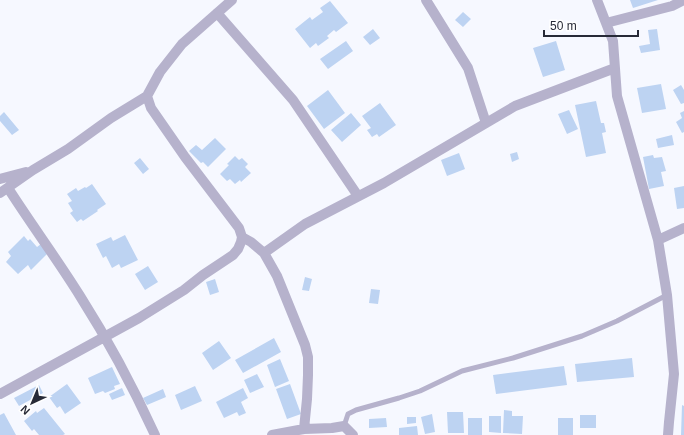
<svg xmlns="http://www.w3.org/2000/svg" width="684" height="435" font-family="Arial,sans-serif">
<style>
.building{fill:#bdd3f2}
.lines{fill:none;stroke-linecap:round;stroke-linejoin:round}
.service{stroke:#b6b2cc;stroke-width:5}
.minor{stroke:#b6b2cc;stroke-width:10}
</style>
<rect width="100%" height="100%" fill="#f6f8ff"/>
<path class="building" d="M630 0H658L633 8Z
M330 1 348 23 336 32 334 30 327 36 329 38 318 46 316 43 310 48 295 29 310 17 312 20 323 12 320 8Z
M463 12 471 19 463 27 455 20Z
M373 29 380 38 370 45 363 37Z
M657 29 660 50 641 53 639 46 650 44 648 30Z
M346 41 353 51 328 69 320 59Z
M556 41 565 70 543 77 533 48Z
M661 84 666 109 642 113 637 88Z
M681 85 684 90V103L681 104 673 90Z
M328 90 345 113 324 129 307 106Z
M596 101 601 123H604L606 132 602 133 606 153 586 157 575 105Z
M380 103 396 125 379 137 377 134 372 137 367 130 371 128 362 116Z
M569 110 578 129 567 134 558 114Z
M684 111V132L682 133 676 122 682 118 680 113Z
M4 112 19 130 12 135 0 121V116Z
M351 113 361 125 342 142 331 130Z
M672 135 674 145 658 148 656 139Z
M215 138 226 149 208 167 203 162 201 163 189 151 196 145 202 150Z
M517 152 519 159 512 162 510 154Z
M459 153 465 169 447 176 441 160Z
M653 155 654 158 662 157 666 171 661 172 664 186 649 189 643 157Z
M235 156 239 160 242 158 248 164 245 167 251 173 241 182 240 180 235 184 230 179 227 181 220 174 229 165 227 164Z
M140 158 149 169 143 174 134 163Z
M92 184 106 204 97 210 98 211 83 221 81 219 77 222 70 213 73 211 68 203 72 201 67 194 76 188 78 191 85 187 86 188Z
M684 186V208L677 209 674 188Z
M125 235 138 260 121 268 119 264 112 268 106 256 103 258 96 244 111 237 113 241Z
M24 236 28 241 30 239 37 247 41 244 49 252 31 270 28 265 18 274 6 262 11 256 8 252Z
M148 266 158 282 145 290 135 274Z
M305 277 312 279 309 291 302 290Z
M215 279 219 292 210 295 206 282Z
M371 289 380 290 378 304 369 303Z
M274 338 281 352 243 373 235 360Z
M219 341 231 358 213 370 202 353Z
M632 358 634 377 577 382 575 364Z
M280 359 289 381 275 387 267 365Z
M564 366 567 385 496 394 493 375Z
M112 367 120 384 114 386 115 389 105 393 103 391 95 394 88 378Z
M257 374 264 387 250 393 244 380Z
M67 384 81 403 65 414 60 406 57 408 49 397Z
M290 384 301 414 287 419 276 389Z
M39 385 43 393 19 406 14 398Z
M195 386 202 401 181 410 175 395Z
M122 388 125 395 112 400 109 394Z
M243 388 248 398 241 402 246 413 239 416 237 412 224 418 216 402Z
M163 389 166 397 147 405 143 398Z
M682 405 684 406V435H681Z
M44 408 65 434 63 435H39L34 429 32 431 24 421 36 411 37 413Z
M504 410 512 411V416H523L522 434 503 433Z
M447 412H463L464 433H448Z
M4 413 16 435H0V415Z
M432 414 435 432 425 434 421 417Z
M580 415H596V428H580Z
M489 416H501V433L489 432Z
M407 417H416V423L407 424Z
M386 418 387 427 369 428V419Z
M468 418H482V435H468Z
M558 418H573V435H558Z
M417 426 418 435H399V428Z"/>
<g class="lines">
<path class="service" d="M344 426 348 414 356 410 399 398 420 391 462 371 513 358 582 336 617 321 667 295"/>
<path class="minor" d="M426 0 468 68 486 123
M597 0 613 41 617 96 658 240 667 295 674 374 669 422 668 435
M217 13 293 100 358 196
M606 23 672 6 684 0
M0 179 26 172
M8 188C31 224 57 259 80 296 108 340 133 387 155 435
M0 193 33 170 68 149 111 118 147 96
M242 237 251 242 264 253 277 276 305 345 308 357V375L307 399 304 429
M658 240 684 228
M264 253 305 224 384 183 515 106 615 68
M0 394 139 318 184 290 203 275 233 255 238 249 241 242 242 237 239 228 185 157 151 108 147 96 160 72 182 44 232 0
M272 435 304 429 332 428 344 426 353 435"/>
</g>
<g transform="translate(32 403) rotate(224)" stroke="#ffffff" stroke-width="3" paint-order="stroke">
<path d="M0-3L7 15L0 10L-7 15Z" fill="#272a37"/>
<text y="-6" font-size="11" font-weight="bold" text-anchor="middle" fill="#272a37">N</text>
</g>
<path d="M544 30v6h94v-6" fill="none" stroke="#272a37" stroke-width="2"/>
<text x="550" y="30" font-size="12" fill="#272a37" stroke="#ffffff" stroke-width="3" paint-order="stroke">50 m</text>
</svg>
